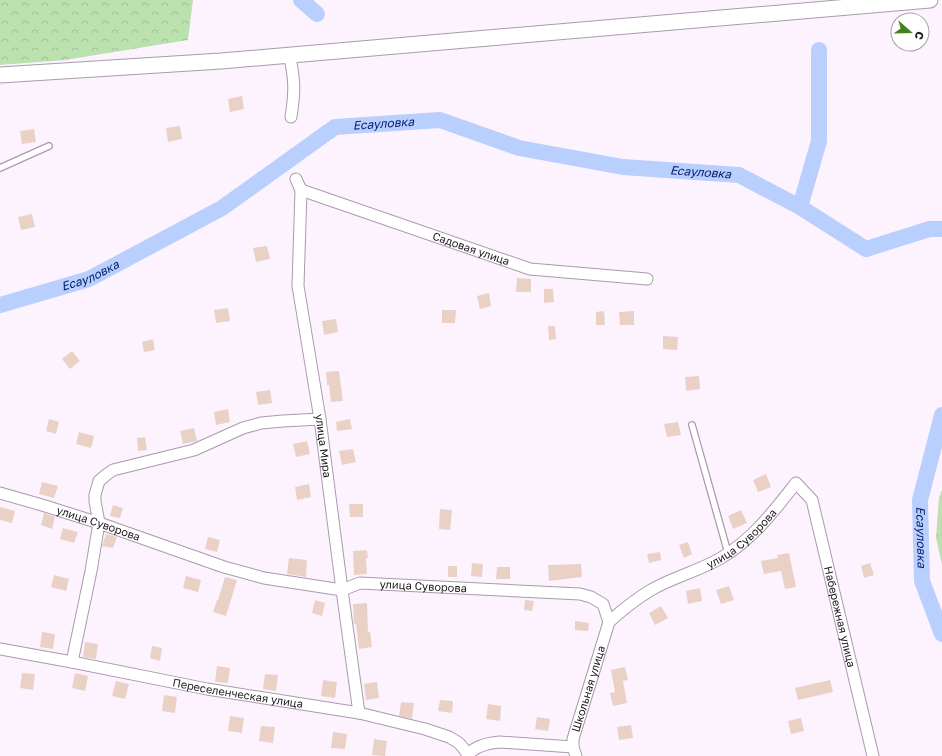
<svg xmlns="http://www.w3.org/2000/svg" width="942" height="756" font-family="'Golos Text',sans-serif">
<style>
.forest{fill:url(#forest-crowns)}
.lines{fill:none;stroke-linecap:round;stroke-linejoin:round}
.river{stroke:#b9cffd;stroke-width:16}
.building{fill:#ead1c6}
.lane-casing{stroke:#aa9aac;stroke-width:8}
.street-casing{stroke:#aa9aac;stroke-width:13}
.secondary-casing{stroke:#aa9aac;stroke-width:17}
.lane{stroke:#fff;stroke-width:5.5}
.street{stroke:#fff;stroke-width:11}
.secondary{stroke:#fff;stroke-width:15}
.labels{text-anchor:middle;stroke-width:3;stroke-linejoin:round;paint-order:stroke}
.street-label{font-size:11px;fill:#1e181f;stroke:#fff}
.water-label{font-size:12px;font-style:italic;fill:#041c6f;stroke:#fff}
</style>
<defs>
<pattern id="forest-crowns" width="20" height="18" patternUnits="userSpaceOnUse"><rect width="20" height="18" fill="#bbe1af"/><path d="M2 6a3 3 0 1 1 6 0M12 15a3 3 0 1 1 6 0" fill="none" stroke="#a0c096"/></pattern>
</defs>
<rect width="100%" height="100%" fill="#fdf3ff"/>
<path class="forest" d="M0 0H193L188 40 65 60 0 65Z
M942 490V565L936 538 939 497Z"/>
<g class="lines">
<g class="river">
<path d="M301 0 317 14"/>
<path d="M800 207 819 141V50"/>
<path id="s1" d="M0 305 89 279 222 208 335 127 440 120 519 148 623 167 739 175 800 207 866 249 929 229H942"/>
<path id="s2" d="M942 415 920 500 922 581 942 634"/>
</g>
</g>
<path class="building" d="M242 96 244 109 230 112 228 99Z
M180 126 182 139 168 142 166 128Z
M34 129 36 142 22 144 20 131Z
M32 214 35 227 21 230 18 217Z
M267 246 270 259 256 262 253 248Z
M517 278 531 279V292H516Z
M544 289H553L554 302 544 303Z
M489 293 491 306 480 309 477 296Z
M228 308 230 321 216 323 214 310Z
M442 310H456L455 323H442Z
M604 311 605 325H596V312Z
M634 311V325H620L619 312Z
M336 319 338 332 324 335 322 321Z
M548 326H555L556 339 549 340Z
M663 336 678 337 677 350 663 349Z
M153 339 155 350 144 352 142 342Z
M72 351 80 361 70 369 62 359Z
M339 371 343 401 331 402 329 385H327L326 372Z
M699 376 700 389 686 391 685 377Z
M270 390 272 403 258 405 256 392Z
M228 409 230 422 216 425 214 412Z
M49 419 59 422 56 434 46 431Z
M350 419 352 429 337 431 336 422Z
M678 422 681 435 667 437 664 424Z
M194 428 197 441 183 444 180 431Z
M79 432 94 436 91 448 76 444Z
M145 437 147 450 138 451 137 438Z
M307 441 310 454 296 457 293 444Z
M353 449 356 462 342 465 339 451Z
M766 474 771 487 758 492 753 480Z
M42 482 58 486 54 498 39 494Z
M309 484 311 497 297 500 295 487Z
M349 504H363V517H350Z
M113 505 123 508 120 518 110 516Z
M0 507 15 511 12 523 0 520Z
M440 509 452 510 450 530 439 529Z
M741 510 747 523 733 529 728 516Z
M44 513 55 517 52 529 41 525Z
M63 528 78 532 74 543 60 539Z
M106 534 117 537 113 548 102 546Z
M208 537 220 540 217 552 205 549Z
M688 542 692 554 684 558 679 545Z
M367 550 368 558H366L367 574 354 575 353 551Z
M660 552 661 560 649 563 647 554Z
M789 553 796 587 785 589 781 571 764 574 761 561 778 558 777 555Z
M289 558 307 560 306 577 287 574Z
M472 563 483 564 482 577 471 576Z
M870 563 874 575 864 578 861 566Z
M581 564 582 577 549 581 548 565Z
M448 566H457V577H448Z
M497 567H510V579H496Z
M54 575 69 579 66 591 51 587Z
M186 576 201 580 198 592 183 588Z
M225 577 237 580 226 616 213 612 217 600H218Z
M729 586 734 600 721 604 716 590Z
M700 588 702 601 688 604 686 591Z
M315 600 325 603 322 616 312 613Z
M525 600 534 601 532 611 524 610Z
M367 603 368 632H370L372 647 359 649 356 624H354L353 604Z
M661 606 668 618 655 625 649 613Z
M575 621 589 623 588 631 575 630Z
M42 632 55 634 53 649 40 647Z
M85 642 98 644 96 659 83 657Z
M152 646 162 648 160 661 150 658Z
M217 666 230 668 228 683 215 682Z
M625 667 628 680 623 681 627 703 613 706 610 693 615 692 611 670Z
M22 673 35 674 33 690 20 688Z
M75 673 88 676 85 691 72 688Z
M265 674 278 675 276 691 263 689Z
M323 680 337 682 335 698 321 696Z
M830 680 833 692 798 700 795 688Z
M116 681 129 684 125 699 112 696Z
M377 682 379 698 366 700 364 684Z
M164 695 177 697 175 713 162 711Z
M440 700 453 701 452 713 438 711Z
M401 702 414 703 412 719 399 716Z
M488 704 501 706 500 721 486 719Z
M230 716 244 718 242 733 228 731Z
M537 717 550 719 548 731 535 729Z
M801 718 804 731 791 734 788 721Z
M631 725 633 738 619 740 617 727Z
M261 726 275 727 273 743 259 741Z
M333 732 347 734 345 749 331 748Z
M374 739 387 741 385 756 372 755Z"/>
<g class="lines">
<g class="lane-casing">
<path id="lane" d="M0 168 49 146
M692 425 728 553"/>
</g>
<g class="street-casing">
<g id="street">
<path d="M289 54C295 79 295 92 291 117"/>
<path id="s3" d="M296 179 301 190 298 286 320 419 342 590 359 713"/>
<path id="s4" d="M301 190 530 269 647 279"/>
<path id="s5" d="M0 493 42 505 99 523 224 567 264 578 342 590 360 583 580 594 591 597 603 604 609 622"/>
<path id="s6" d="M609 622C622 610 636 599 651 590 673 577 699 571 721 558 752 540 774 511 796 483L812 500 873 756"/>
<path id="s7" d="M0 649 72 662 207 689 359 713 425 729 449 737 459 743 468 754"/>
<path d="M72 662 91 571 99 523 95 501V495L99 481 106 475 113 470 194 450 243 428 261 423 283 421 320 419"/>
<path d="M467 756C474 746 488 743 500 742L573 747"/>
<path id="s8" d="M576 756 573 747V739L609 622"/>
</g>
</g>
<g class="secondary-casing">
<path id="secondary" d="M0 75 221 61 930 0"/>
</g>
<use href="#lane" class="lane"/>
<use href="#street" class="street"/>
<use href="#secondary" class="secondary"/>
</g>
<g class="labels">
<g class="street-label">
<text dy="4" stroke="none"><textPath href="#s4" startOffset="180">Садовая улица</textPath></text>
<text dy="4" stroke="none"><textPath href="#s3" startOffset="270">улица Мира</textPath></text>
<text dy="4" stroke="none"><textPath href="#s5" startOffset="103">улица Суворова</textPath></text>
<text dy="4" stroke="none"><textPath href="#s6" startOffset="158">улица Суворова</textPath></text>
<text dy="4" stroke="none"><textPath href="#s5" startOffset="439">улица Суворова</textPath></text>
<text dy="4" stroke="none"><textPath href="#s6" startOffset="380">Набережная улица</textPath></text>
<text dy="4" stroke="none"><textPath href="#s8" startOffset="70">Школьная улица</textPath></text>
<text dy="4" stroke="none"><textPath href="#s7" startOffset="242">Переселенческая улица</textPath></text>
</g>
<g class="water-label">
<text dy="4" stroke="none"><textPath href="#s1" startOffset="431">Есауловка</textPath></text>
<text dy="4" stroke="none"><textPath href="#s1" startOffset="755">Есауловка</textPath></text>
<text dy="4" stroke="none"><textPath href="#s1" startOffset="95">Есауловка</textPath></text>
<text dy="4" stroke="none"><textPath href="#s2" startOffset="125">Есауловка</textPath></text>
</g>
</g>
<g transform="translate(910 32) rotate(110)"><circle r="19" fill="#ffffff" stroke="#a5a3a5"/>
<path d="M0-3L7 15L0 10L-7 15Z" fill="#43811e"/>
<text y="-6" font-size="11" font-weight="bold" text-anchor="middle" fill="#1e181f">С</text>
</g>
</svg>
